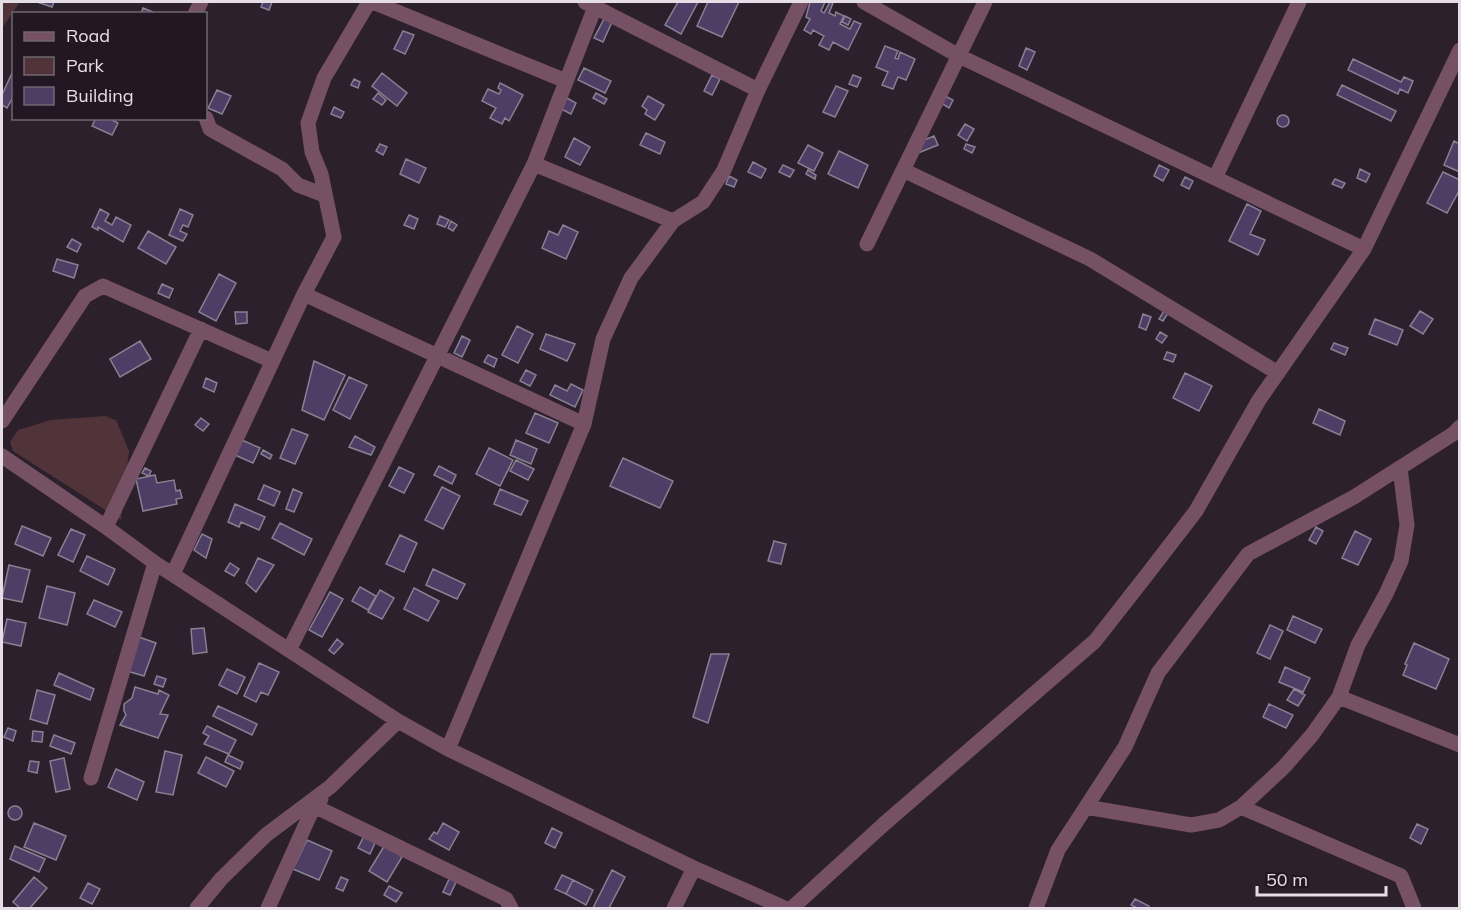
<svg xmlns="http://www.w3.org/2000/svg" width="1461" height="910" font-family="Mulish,sans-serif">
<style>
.green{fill:#503439}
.building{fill:#4e3d64;stroke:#888192;stroke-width:1.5}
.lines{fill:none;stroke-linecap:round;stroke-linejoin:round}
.minor{stroke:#765064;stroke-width:15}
</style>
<rect width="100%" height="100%" fill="#2c202c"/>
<path class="green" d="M2 2H20L2 28Z
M105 416 116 420 129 451 121 520 13 451 10 442 18 430 51 420Z"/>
<path class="building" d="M37 2H54L52 7Z
M263 2H272L269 10 261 7Z
M678 2H698L681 34 665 25Z
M708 2H739L722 37 697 26Z
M810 2H825L821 11 824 13 830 2 833 3 829 13 835 16 836 12 844 16 840 24 850 29 854 21 861 24 848 50 833 42 829 50 819 45 824 36 813 30 811 34 804 30 810 19 806 17Z
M143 8 153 12V14H141Z
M845 16 851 19 848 25 842 22Z
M604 19 612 22 603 42 594 38Z
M403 31 414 35 405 54 394 49Z
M885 46 898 51 895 58 898 59 900 52 915 59 906 80 898 77 893 89 882 85 888 72 876 67Z
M1026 48 1035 52 1027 70 1019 66Z
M1353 59 1401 82 1404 77 1413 81 1408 93 1400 89 1398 94 1348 70Z
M584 68 611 81 605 93 578 80Z
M12 73H14V95L7 108 2 105V95Z
M382 73 407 93 397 106 372 86Z
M712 75 720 79 712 95 704 91Z
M853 75 861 78 857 87 849 84Z
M354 79 360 82 358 88 351 85Z
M500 83 523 95 509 121 505 118 502 124 490 118 496 108 482 101 488 89 499 94 501 90 498 88Z
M1342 85 1396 111 1391 121 1337 95Z
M836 86 848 91 835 117 823 112Z
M217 90 231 96 222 114 208 108Z
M378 93 386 100 382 105 373 99Z
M596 93 607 99 604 104 593 98Z
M648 96 664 105 655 120 645 114 647 110 642 106Z
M945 96 953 100 949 108 941 103Z
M565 97 576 103 571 114 559 108Z
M334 107 344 112 341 118 331 114Z
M1277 121a6 6 0 1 1 12 0a6 6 0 1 1-12 0Z
M96 118H108L118 123 112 135 92 126Z
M965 124 974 129 967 141 958 135Z
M646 133 665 142 660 154 640 145Z
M934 136 938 145 918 153 915 144Z
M574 138 590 147 580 165 565 157Z
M1454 141 1460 144V172L1444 165Z
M380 144 387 147 383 155 376 151Z
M966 144 975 147 972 153 964 149Z
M808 145 823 153 814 171 798 163Z
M839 151 868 165 858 188 828 174Z
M406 159 426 168 419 183 400 174Z
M753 162 766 169 761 178 748 172Z
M783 165 794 170 790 177 779 172Z
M1159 165 1169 170 1163 181 1154 176Z
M1360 169 1370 174 1366 182 1357 178Z
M808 170 816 175 815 179 806 174Z
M1443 172 1460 180V189L1447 213 1427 203Z
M729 176 737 180 734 187 726 184Z
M1185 177 1193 181 1189 189 1181 185Z
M1335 179 1345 183 1342 188 1332 184Z
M1247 204 1261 211 1250 234 1265 240 1258 255 1229 241Z
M100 209 109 214 105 221 112 225 116 217 131 225 123 242 98 227V230L92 227Z
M180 209 193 215 188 227 183 225 180 231 187 234 183 241 169 235Z
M409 215 418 219 414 229 404 225Z
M440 216 449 220 445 227 437 224Z
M451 221 457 225 453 231 448 228Z
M563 225 578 232 566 259 542 248 549 231 558 235Z
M148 231 176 247 166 264 138 248Z
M72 239 81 244 77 252 67 247Z
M57 259 78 265 74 278 53 271Z
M219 274 236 283 216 321 199 312Z
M162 284 173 289 169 298 158 293Z
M1164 311 1168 313 1163 321 1159 319Z
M1420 311 1433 319 1423 334 1410 326Z
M235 312H247V323L236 324Z
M1143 314 1151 317 1146 330 1139 327Z
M1375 319 1403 330 1397 345 1369 334Z
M517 326 533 334 518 363 502 355Z
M1160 332 1167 336 1162 343 1156 339Z
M546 334 575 344 567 361 540 349Z
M462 336 470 340 462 357 454 353Z
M140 341 151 359 120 377 110 359Z
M1334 343 1348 348 1345 355 1331 349Z
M1167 352 1176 355 1173 362 1164 359Z
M488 355 497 359 494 367 484 362Z
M314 361 345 375 324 420 302 410Z
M526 370 536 375 530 386 520 381Z
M1185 373 1212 386 1199 411 1173 398Z
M349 377 367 385 350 419 333 410Z
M206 378 217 383 214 392 203 387Z
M571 384 583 390 575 407 550 395 555 385 567 391Z
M1319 409 1345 421 1340 435 1313 423Z
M535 413 558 423 549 443 526 433Z
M201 418 209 424 203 431 195 425Z
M292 429 308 435 295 464 280 458Z
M355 436 375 447 371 455 349 447Z
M242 440 260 448 253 463 235 455Z
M516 440 537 449 531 464 510 455Z
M489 448 513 460 500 486 476 474Z
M263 450 272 455 270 459 261 454Z
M623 458 673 481 660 508 610 486Z
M516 460 534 469 528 480 510 471Z
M439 466 456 475 452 484 434 475Z
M399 467 414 474 404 493 389 486Z
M145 468 151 471 149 476 142 473Z
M155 475 157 483 174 480 176 491 180 490 182 498 176 499 177 504 143 511 136 479Z
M264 485 280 492 274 506 258 499Z
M442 487 460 496 443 529 425 520Z
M293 489 302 493 294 512 286 509Z
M500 489 528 501 521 515 494 504Z
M235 504 265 517 259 530 241 522 239 527 228 522Z
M280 523 312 539 304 555 272 538Z
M22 526 51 538 43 556 15 544Z
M1316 527 1323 531 1316 544 1309 540Z
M71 529 85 535 73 562 58 555Z
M1355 531 1371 539 1358 565 1342 558Z
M202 534 212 539 206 558 194 550Z
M400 535 417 543 404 572 386 564Z
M774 541 786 544 781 564 768 561Z
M87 556 115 569 108 585 80 571Z
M258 558 274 565 256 592 246 583Z
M230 563 239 569 234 576 225 571Z
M9 565 30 570 22 602 2 598Z
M433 569 465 584 457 599 426 585Z
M47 586 75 593 67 625 39 618Z
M360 587 376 596 368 610 352 601Z
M414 588 439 601 428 621 404 609Z
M380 590 394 598 382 619 368 612Z
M330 592 343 599 322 637 309 630Z
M94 600 122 612 115 627 87 614Z
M1293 616 1322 629 1315 643 1287 630Z
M7 619 26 623 21 646 2 642Z
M1270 625 1283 631 1270 659 1257 653Z
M204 628 207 652 193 654 191 629Z
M139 637 156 643 144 676 127 671Z
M337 639 343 644 334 654 329 650Z
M1414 643 1449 659 1436 689 1403 675 1407 665 1405 664Z
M711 654H729L708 723 693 717Z
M259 663 279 672 268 695 261 692 256 702 244 696Z
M1285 667 1310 678 1303 692 1279 682Z
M227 669 245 677 237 694 219 685Z
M59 673 94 689 90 700 54 685Z
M157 676 166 679 163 687 154 684Z
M135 687 158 694 159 690 169 695 160 714 168 715 158 738 120 725 126 715 124 711V704L132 698Z
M1294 689 1305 695 1298 706 1287 700Z
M37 690 55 695 47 724 30 719Z
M1269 704 1293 715 1286 728 1263 717Z
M218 706 257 724 252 735 213 716Z
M207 726 236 740 229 754 204 744 209 736 203 733Z
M8 728 16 731 13 741 4 737Z
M33 731 43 732 42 742 32 741Z
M54 735 75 743 71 754 50 746Z
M165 751 182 755 173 795 156 792Z
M228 755 243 762 240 769 225 762Z
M206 757 234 771 226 787 198 773Z
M64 758 70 789 56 792 50 761Z
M30 761 39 762 37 773 28 771Z
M116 769 144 782 137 800 108 787Z
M8 813a7 7 0 1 1 14 0a7 7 0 1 1-14 0Z
M34 823 66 836 56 860 24 847Z
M443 823 459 832 449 850 429 839 434 832 437 834Z
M1417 824 1428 829 1421 844 1410 838Z
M552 828 562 833 555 848 545 843Z
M364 836 376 841 370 854 358 848Z
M307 840 332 851 319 880 293 869Z
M386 843 402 857 387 882 369 871Z
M15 846 45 859 39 872 10 859Z
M612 870 625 877 609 908H593Z
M451 875 458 878 450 895 443 892Z
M562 875 573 880 566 894 555 889Z
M34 877 47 888 30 908H20L13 902Z
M341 877 348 880 343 891 336 888Z
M573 880 593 890 586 905 566 894Z
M88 883 100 889 92 904 80 898Z
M389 886 402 893 396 902 384 895Z
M1135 899 1149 906 1148 908H1137L1131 905Z"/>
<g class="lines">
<path class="minor" d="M373 2 566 81
M585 2 758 90
M864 2 959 56 1364 249
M195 14 201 2
M206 118 210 129 282 169 298 185 324 195
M534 164 673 221
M903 170 1090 259 1278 373
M1215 178 1299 2
M867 244 985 2
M304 294 584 424
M2 421 85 296 103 286 272 361
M2 456 106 527 155 563 398 721 448 749 694 868 785 908
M106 527 201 329
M173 574 304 294 334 237 321 174 312 152 308 123 324 78 369 2
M289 650 534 164 595 7
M1339 697 1460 745
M448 749 584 424 603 339 631 278 673 221 703 202 724 170 758 90 801 2
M91 778 155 563
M314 806 506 899 511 908
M1086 807 1191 825 1219 820 1241 807 1284 767 1312 735 1339 697 1358 645 1386 594 1401 561 1407 525 1400 468
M1241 807 1401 876 1414 908
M197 908 221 879 266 835 330 787 398 721
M268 908 314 806 321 799
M674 908 694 868
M792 908 884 824 1095 641 1149 572 1196 511 1259 400 1364 249 1460 50
M1036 908 1058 850 1125 747 1158 673 1248 554 1354 497 1453 434 1460 427"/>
</g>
<rect width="1461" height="910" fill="none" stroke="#e6dee6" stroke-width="6"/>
<rect x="12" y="12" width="195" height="108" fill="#221722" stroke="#706770" stroke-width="1.5"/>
<rect x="24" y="32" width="30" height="9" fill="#765064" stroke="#706770" stroke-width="1.5"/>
<text x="66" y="42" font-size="18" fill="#e6dee6">Road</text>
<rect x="24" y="57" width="30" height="18" fill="#503439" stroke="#706770" stroke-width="1.5"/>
<text x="66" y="72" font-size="18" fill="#e6dee6">Park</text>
<rect x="24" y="87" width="30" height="18" fill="#4e3d64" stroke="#706770" stroke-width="1.5"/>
<text x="66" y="102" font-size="18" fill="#e6dee6">Building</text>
<path d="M1257 886v9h129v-9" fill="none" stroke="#e6dee6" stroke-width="3"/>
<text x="1266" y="886" font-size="18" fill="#e6dee6" stroke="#221722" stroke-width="4.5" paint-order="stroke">50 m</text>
</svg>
